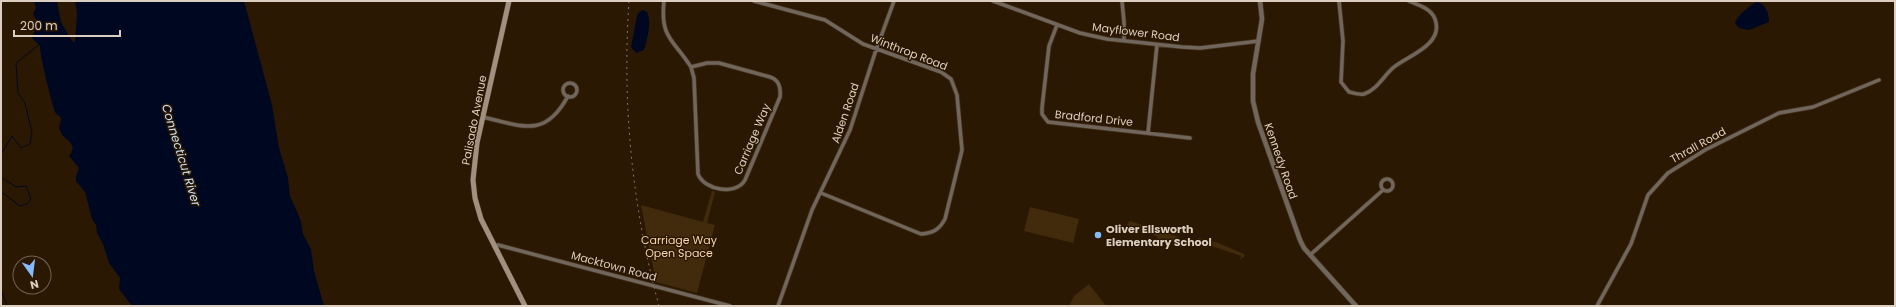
<svg xmlns="http://www.w3.org/2000/svg" width="1896" height="307" font-family="Poppins,sans-serif">
<style>
.green{fill:#422b0d}
.water{fill:#000821}
.lines{fill:none;stroke-linecap:round;stroke-linejoin:round}
.stream{stroke:#000821;stroke-width:1}
.minor-casing{stroke:#44321d;stroke-width:5}
.tertiary-casing{stroke:#44321d;stroke-width:6}
.secondary-casing{stroke:#44321d;stroke-width:6}
.minor{stroke:#70665b;stroke-width:3.5}
.tertiary{stroke:#70665b;stroke-width:4.5}
.secondary{stroke:#a1907f;stroke-width:5}
.rail{stroke:#867664;stroke-width:1;stroke-dasharray:2 4;stroke-linecap:butt}
.poi-dot{fill:#85bbfb;stroke:#2b1802;stroke-width:1.5}
.labels{text-anchor:middle;stroke-width:3;stroke-linejoin:round;paint-order:stroke}
.street-label{font-size:11px;fill:#dccfc1;stroke:#2b1802}
.poi-label{font-size:11px;font-weight:bold;fill:#dccfc1;stroke:#2b1802;text-anchor:start}
.park-label{font-size:11px;fill:#f9d5ae;stroke:#2b1802}
.water-label{font-size:12px;font-style:italic;fill:#c9dff9;stroke:#2b1802}
</style>
<rect width="100%" height="100%" fill="#2b1802"/>
<path class="green" d="M712 191 715 192 707 223 715 225 697 293 656 282 641 205 703 222Z
M1030 207 1079 219 1073 243 1024 231Z
M1130 221 1178 237 1179 239 1169 244 1156 239 1158 237 1134 228 1130 230 1127 224Z
M1198 238 1216 242 1244 254 1245 256 1240 259 1241 256 1203 243 1198 244 1196 242Z
M1089 284 1106 306H1069L1074 296Z"/>
<path class="water" d="M34 1H57L61 22 72 41 75 42 77 13 75 1H244L272 105 279 148 288 178 290 196 301 221 303 234 311 249 314 271 324 306H132L119 289 120 278 109 263 103 244 97 233 96 225 92 219 85 192 76 181V176L79 168 69 156C77 146 70 142 62 135L59 128 61 119C60 115 57 116 55 112 52 105 39 52 40 46L32 38 38 22 33 14 36 8Z
M1757 2C1766 4 1769 14 1769 22L1749 30 1739 28 1735 23C1737 16 1750 5 1757 2Z
M643 10 647 12C652 21 647 41 644 50L636 53 631 47 637 16 639 12Z"/>
<g class="lines">
<path class="stream" d="M1 154 12 136 21 148 30 144 32 133 25 103 18 93 16 63 40 44
M1 177 16 187 26 186 31 199 27 204 20 206 3 193 1 194
M1 289 7 306"/>
<g class="minor-casing">
<path id="minor" d="M664 1C660 38 673 39 691 67
M754 1 825 20 863 44 941 72 951 79 957 95 962 150 945 219C939 230 933 233 921 234L821 193
M993 1 1080 33 1107 39 1182 47 1200 48 1259 41
M1122 1 1124 22V41
M1339 1 1343 41 1341 82 1349 92C1354 93 1359 95 1364 94 1377 90 1384 75 1394 67 1408 56 1441 45 1436 23 1434 9 1420 6 1409 1
M1057 25 1049 46 1042 108V114L1048 122 1190 138
M707 63H719L770 77C779 80 781 87 780 97L745 180C736 196 704 190 698 174L694 78 691 67Z
M563 90a7 7 0 1 1 14 0a7 7 0 1 1-14 0Z
M483 117C522 126 545 139 568 96
M1148 133 1157 45
M1381 185a6 6 0 1 1 12 0a6 6 0 1 1-12 0Z
M494 246 498 245 730 306
M1310 255 1383 190
M778 306 812 210 850 130 875 53 894 1
M1597 306 1631 244 1648 195 1668 173 1705 150 1779 113 1813 107 1879 80"/>
</g>
<g class="tertiary-casing">
<path id="tertiary" d="M1260 1 1262 19 1253 74V101L1258 122 1300 240 1304 248 1356 306"/>
</g>
<g class="secondary-casing">
<path id="secondary" d="M509 1 477 143 473 180 475 198 481 219 525 306"/>
</g>
<use href="#minor" class="minor"/>
<use href="#tertiary" class="tertiary"/>
<use href="#secondary" class="secondary"/>
<path class="rail" d="M629 1C622 104 632 206 659 306"/>
</g>
<circle class="poi-dot" cx="1098" cy="235" r="4"/>
<g class="labels">
<g class="street-label">
<text transform="translate(1136 32) rotate(7)" y="4">Mayflower Road</text>
<text transform="translate(909 52) rotate(21)" y="4">Winthrop Road</text>
<text transform="translate(845 113) rotate(-71)" y="4">Alden Road</text>
<text transform="translate(1094 118) rotate(6)" y="4">Bradford Drive</text>
<text transform="translate(474 120) rotate(-79)" y="4">Palisado Avenue</text>
<text transform="translate(752 139) rotate(-67)" y="4">Carriage Way</text>
<text transform="translate(1698 145) rotate(-29)" y="4">Thrall Road</text>
<text transform="translate(1281 161) rotate(71)" y="4">Kennedy Road</text>
<text transform="translate(614 266) rotate(15)" y="4">Macktown Road</text>
</g>
<g class="poi-label">
<text x="1106" y="233">Oliver Ellsworth<tspan x="1106" dy="13">Elementary School</tspan></text>
</g>
<g class="park-label">
<text x="679" y="244">Carriage Way<tspan x="679" dy="13">Open Space</tspan></text>
</g>
<g class="water-label">
<text transform="translate(181 155) rotate(73)" y="4">Connecticut River</text>
</g>
</g>
<rect width="1896" height="307" fill="none" stroke="#dccfc1" stroke-width="4"/>
<g transform="translate(32 275) rotate(166)"><circle r="19" fill="#2b1802" stroke="#72614e"/>
<path d="M0-3L7 15L0 10L-7 15Z" fill="#85bbfb"/>
<text y="-6" font-size="11" font-weight="bold" text-anchor="middle" fill="#dccfc1">N</text>
</g>
<path d="M14 30v6h106v-6" fill="none" stroke="#dccfc1" stroke-width="2"/>
<text x="20" y="30" font-size="12" fill="#dccfc1" stroke="#2b1802" stroke-width="3" paint-order="stroke">200 m</text>
</svg>
